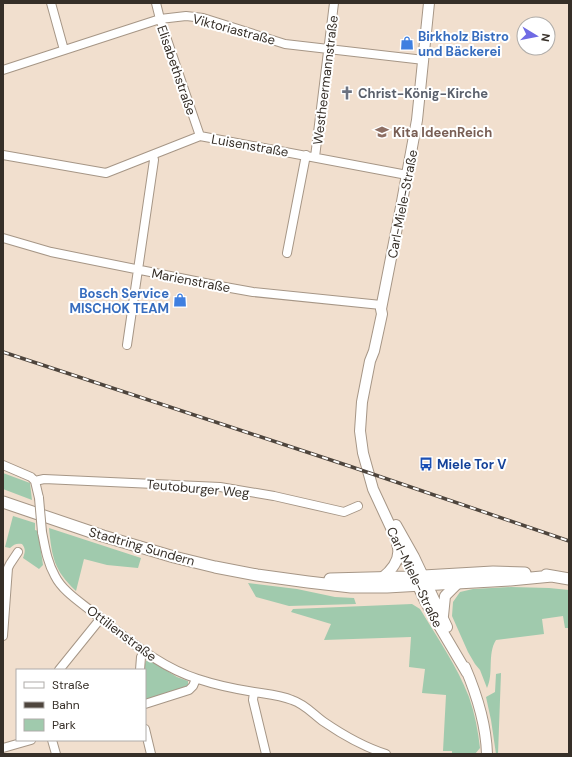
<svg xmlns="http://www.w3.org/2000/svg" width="572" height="757" font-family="'DM Sans',sans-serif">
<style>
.green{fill:#a0caad}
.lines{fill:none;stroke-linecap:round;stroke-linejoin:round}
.minor-casing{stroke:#a69686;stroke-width:10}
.tertiary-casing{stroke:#a69686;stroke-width:12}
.secondary-casing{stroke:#a69686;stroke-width:13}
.minor{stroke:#fff;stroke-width:8}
.tertiary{stroke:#fff;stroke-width:10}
.secondary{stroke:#fff;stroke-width:11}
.rail-casing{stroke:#4e453d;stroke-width:3.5}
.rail{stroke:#fff;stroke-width:2;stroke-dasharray:6;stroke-linecap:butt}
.minor-bridge-casing{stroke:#a69686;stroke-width:10;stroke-linecap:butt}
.minor-bridge{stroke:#fff;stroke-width:8}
.labels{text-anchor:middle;stroke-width:4;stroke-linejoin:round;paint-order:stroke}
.street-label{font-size:13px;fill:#362f28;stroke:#fff}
.shop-label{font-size:13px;font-weight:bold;fill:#366cbe;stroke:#fff;text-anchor:start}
.worship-label{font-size:13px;font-weight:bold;fill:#5b616d;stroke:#fff;text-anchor:start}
.education-label{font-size:13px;font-weight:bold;fill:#785e54;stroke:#fff;text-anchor:start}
.transit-label{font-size:13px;font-weight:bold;fill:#164399;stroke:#fff;text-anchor:start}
</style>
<rect width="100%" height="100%" fill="#f1dfce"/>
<path class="green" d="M3 473 30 483 32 500 3 489Z
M13 516 35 523V530L38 531 43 565 39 569 23 558C25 552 26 549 22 544 17 543 14 544 10 548L5 547Z
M49 528 141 558 138 568 107 565 84 559 76 591C54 570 52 558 49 528Z
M248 583 297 589 335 597 354 598 356 604 289 606 256 597Z
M511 587 549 588 569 590V628H565L563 616 542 619 544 634 496 640C487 654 494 674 487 688L480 670 475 664 468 652 452 616 453 602 460 592 473 589Z
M412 604 420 609C437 637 457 666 469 697 475 714 478 731 480 748L475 754H452V751H443L446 695 422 693 425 669 409 667 411 637 324 640 331 624 291 612 293 609Z
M149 660 177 677 188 681V687L145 700V670H143L146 661Z
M501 673 498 754H496L491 720 486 697 495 692 496 674Z"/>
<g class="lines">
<g class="minor-casing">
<path id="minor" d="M51 3 64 50
M156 3 160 19 200 136
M3 70 160 19 186 16 195 17 203 18 285 44 424 60
M3 155 106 173 200 136 407 175
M315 157 334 3
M3 238 51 252 225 287 253 292 381 305
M287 253 306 155
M127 345 154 160 153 155
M3 465 31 477 35 481 39 498
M35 481 44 479 220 487 274 496 344 512 358 506
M42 532C45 547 47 562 55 576 63 592 82 603 96 615 128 639 159 667 198 679 216 685 235 689 254 692 266 694 280 695 292 700 305 704 314 715 324 722 343 735 364 747 386 754
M3 636 8 568 10 564 18 552
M59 670 101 618
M140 670 141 657 144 652
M254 692 253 700 266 754
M145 704 189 690 193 686 196 679
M145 729 151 754
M52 740 56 754
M3 748 31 740"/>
</g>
<g class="tertiary-casing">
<path id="tertiary" d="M429 3 417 120 401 207 381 309 382 314 374 351 370 361 362 402 360 431 363 453 373 489 425 601 441 629 467 673
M396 525 414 557 447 627
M382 578C392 570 402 558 397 544
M443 616 445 596 458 583
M465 667C477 695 486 723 487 754"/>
</g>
<g class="secondary-casing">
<path id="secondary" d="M3 502 103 536 174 557 215 567 257 575 308 582 351 587H387L510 580 552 576
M546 575 569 579
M330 579 406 577 493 572 525 573"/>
</g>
<use href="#minor" class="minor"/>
<use href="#tertiary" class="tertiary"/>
<use href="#secondary" class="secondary"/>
<g class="rail-casing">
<path id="rail" d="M3 352 349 466 569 541"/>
</g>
<use href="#rail" class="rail"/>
<g class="minor-bridge-casing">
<path id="minor-bridge" d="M39 498 42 532"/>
</g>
<use href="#minor-bridge" class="minor-bridge"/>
</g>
<defs>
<g id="shop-bare" transform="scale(1.08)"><path d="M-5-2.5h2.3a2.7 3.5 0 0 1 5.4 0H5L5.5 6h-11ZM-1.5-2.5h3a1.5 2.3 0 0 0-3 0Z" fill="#3f7fe0" stroke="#fff" stroke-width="2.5" paint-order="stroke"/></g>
<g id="church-bare" transform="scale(1.08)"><path d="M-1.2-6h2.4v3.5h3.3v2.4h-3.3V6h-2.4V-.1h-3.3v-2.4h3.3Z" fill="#6b7280" stroke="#fff" stroke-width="2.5" paint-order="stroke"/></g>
<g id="school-bare" transform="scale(1.08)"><path d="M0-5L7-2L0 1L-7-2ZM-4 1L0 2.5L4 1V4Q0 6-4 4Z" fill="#8d6e63" stroke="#fff" stroke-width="2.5" paint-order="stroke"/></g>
<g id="bus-bare" transform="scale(1.08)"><path d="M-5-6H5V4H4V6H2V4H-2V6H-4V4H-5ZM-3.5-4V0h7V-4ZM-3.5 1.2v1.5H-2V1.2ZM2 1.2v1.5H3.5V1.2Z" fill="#1a4fb4" stroke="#fff" stroke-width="2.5" paint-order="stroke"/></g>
</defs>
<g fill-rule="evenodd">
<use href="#shop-bare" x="407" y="43"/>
<use href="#church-bare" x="347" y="93"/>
<use href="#school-bare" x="382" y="132"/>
<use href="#shop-bare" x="180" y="300"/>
<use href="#bus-bare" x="426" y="464"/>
</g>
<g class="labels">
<g class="street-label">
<text transform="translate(234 29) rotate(15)" y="5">Viktoriastraße</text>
<text transform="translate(177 70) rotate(71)" y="5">Elisabethstraße</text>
<text transform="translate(325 80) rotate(-83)" y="5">Westheermannstraße</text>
<text transform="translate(250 145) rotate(10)" y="5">Luisenstraße</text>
<text transform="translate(402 204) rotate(-79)" y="5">Carl-Miele-Straße</text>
<text transform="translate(191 280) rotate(11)" y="5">Marienstraße</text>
<text transform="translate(198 488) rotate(5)" y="5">Teutoburger Weg</text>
<text transform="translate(142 546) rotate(16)" y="5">Stadtring Sundern</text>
<text transform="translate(415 577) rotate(64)" y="5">Carl-Miele-Straße</text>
<text transform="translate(122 633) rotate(37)" y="5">Ottilienstraße</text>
</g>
<g class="shop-label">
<text x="418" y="41">Birkholz Bistro<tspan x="418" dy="15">und Bäckerei</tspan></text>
<text x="169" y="298" text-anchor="end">Bosch Service<tspan x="169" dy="15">MISCHOK TEAM</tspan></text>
</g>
<g class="worship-label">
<text x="358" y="98">Christ-König-Kirche</text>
</g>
<g class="education-label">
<text x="393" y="137">Kita IdeenReich</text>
</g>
<g class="transit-label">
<text x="437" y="469">Miele Tor V</text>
</g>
</g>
<rect width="572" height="757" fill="none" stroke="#362f28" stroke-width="8"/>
<rect x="16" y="669" width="130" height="72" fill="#ffffff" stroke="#afaca9"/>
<rect x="24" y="682" width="20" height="6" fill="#ffffff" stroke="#afaca9"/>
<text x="52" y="689" font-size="12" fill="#362f28">Straße</text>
<rect x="24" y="702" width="20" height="6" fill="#4e453d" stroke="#afaca9"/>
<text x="52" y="709" font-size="12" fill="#362f28">Bahn</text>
<rect x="24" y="719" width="20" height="12" fill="#a0caad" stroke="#afaca9"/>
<text x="52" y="729" font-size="12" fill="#362f28">Park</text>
<g transform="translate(536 36) rotate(100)"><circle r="19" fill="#ffffff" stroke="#afaca9"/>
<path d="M0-3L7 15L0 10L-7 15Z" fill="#6f6ae4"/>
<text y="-6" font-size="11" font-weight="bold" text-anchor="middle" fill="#362f28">N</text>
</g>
</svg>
